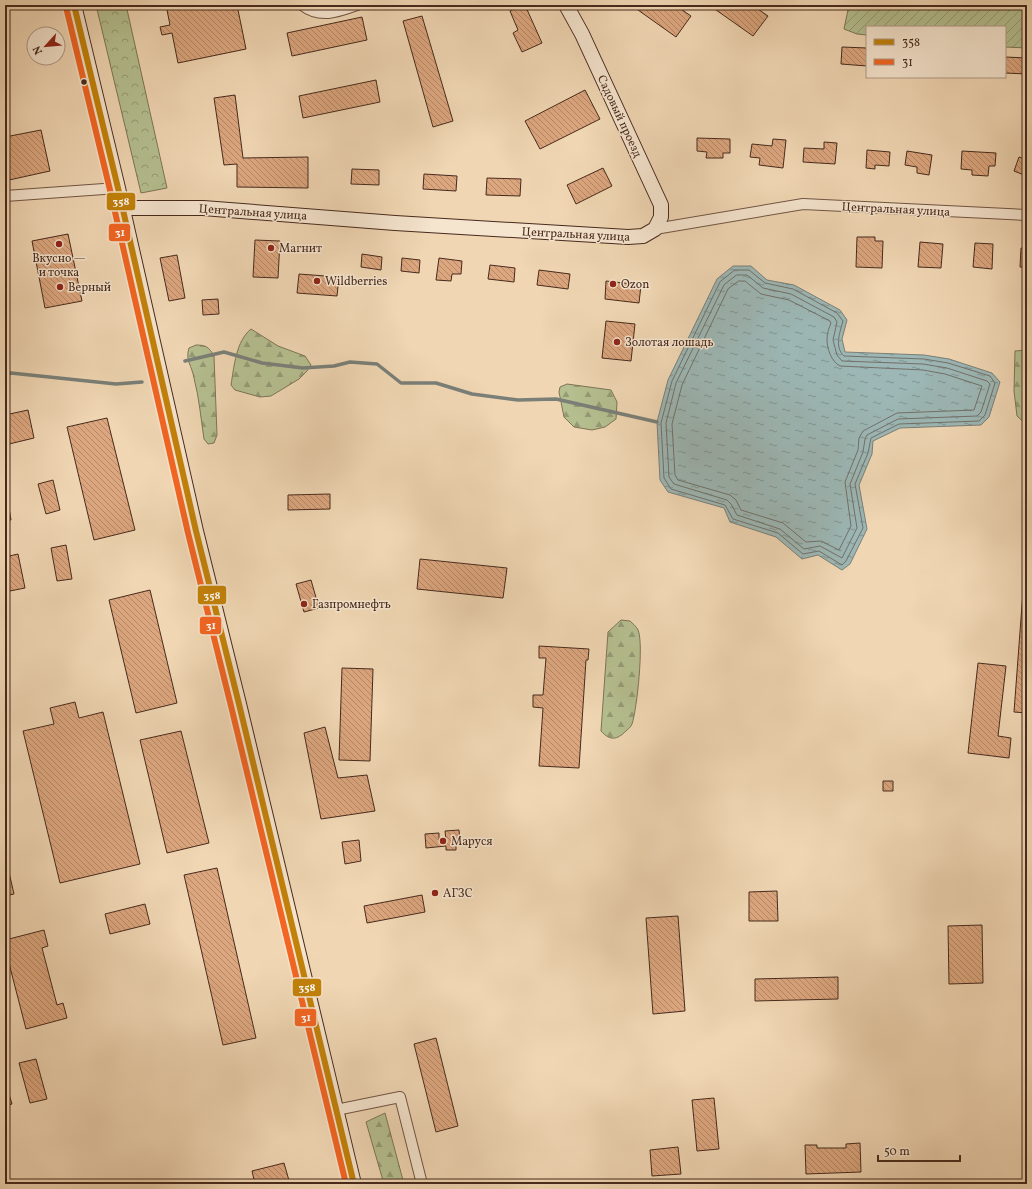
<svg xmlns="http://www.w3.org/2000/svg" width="1032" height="1189" font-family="Vollkorn,serif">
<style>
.forest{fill:url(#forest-firs);stroke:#7e7456}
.park{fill:url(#park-crowns);stroke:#7e7456}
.garden{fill:url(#garden-furrows);stroke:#7e7456}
.water{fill:url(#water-ripples);stroke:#7a7f78}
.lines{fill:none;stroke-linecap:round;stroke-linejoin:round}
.shore{stroke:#727069;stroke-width:1}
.stream{stroke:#7a7f78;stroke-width:3.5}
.building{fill:url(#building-back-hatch);stroke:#472a1d}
.street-casing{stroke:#715542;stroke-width:12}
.secondary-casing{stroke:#472a1d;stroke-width:16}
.street{stroke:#f5e4ce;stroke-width:10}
.secondary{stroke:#f5e4ce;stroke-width:14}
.bus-1-casing{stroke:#f5e4ce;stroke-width:9}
.bus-2-casing{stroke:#f5e4ce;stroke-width:9}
.bus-1{stroke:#c28109;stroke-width:6}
.bus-2{stroke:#f26522;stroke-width:6}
.bus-dot{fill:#472a1d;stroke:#f5e4ce;stroke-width:1.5}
.poi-dot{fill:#8f2418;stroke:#f5e4ce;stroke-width:1.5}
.labels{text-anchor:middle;stroke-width:3;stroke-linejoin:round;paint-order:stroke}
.street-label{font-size:12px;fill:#472a1d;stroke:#f5e4ce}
.poi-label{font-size:12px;fill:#472a1d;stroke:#f5e4ce;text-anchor:start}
.line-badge{stroke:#f5e4ce;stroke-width:1.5}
.badge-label{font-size:11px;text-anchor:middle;font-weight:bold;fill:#fff}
</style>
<defs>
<pattern id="forest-firs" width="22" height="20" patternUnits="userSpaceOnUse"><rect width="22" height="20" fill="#b5bf90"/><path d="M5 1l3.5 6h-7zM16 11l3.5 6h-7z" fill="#959b75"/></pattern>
<pattern id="park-crowns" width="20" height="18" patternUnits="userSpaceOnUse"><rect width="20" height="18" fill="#b5bf90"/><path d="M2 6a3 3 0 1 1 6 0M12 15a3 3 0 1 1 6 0" fill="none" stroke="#959b75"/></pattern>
<pattern id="garden-furrows" width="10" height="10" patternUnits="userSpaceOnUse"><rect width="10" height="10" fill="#b5bf90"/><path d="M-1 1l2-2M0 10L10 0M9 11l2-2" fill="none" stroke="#959b75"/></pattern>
<pattern id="water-ripples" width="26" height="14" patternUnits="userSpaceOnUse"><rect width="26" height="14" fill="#9cb7b5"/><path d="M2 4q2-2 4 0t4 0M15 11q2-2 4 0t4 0" fill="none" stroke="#819593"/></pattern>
<pattern id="building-back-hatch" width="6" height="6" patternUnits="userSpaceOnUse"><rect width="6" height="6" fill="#dca67e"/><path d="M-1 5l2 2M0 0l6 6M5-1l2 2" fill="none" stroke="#b48767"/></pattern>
</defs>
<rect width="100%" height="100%" fill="#f0d6b3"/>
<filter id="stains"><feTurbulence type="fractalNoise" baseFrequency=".005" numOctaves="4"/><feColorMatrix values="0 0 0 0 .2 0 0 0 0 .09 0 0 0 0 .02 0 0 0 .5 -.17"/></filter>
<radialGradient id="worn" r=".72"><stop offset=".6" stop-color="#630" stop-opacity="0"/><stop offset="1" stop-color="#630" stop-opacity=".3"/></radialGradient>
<path class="forest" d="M251 329 278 346 305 356 311 365 307 371 299 379 271 396 260 397 235 390 231 385C234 367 236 341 251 329Z
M196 345C206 345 209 347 214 356L217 435 214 443 208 444 204 439C201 419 199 397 194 378 192 366 185 360 189 348Z
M1027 350V425L1017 416 1014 391 1015 351Z
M567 384 611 390 617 402 616 419 605 427 592 430 574 427 564 417 559 392 560 387Z
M621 620 630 621C632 623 637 627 638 630 644 643 637 709 632 724 631 727 628 729 626 731 617 740 610 741 601 731L608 632Z
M385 1113 404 1184H384L366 1122Z"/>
<path class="park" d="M96 5H126L167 188 141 193Z"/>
<path class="garden" d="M849 5H1027V48L1005 47V27H867V35L857 34 844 29Z"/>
<path class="water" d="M733 266H751L767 280 794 285 840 310 847 320 842 339 845 352 924 355 949 359 992 373 1000 382 989 417 981 425 900 428 873 441 872 454 859 485 867 529 850 564 842 570 818 555 802 559 776 537 730 522 724 508 668 492 660 480 657 422 668 380 717 279Z"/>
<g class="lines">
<path class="shore" d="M735 270H749L765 283 793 289 837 313 843 321C840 332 834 347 844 356L924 359 948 363 990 376 995 383 985 415 979 421 899 424 871 438 868 453 855 484 863 528 846 561 842 565 819 551 803 554 778 533 733 519 725 505 671 489 664 478 661 423 672 381 720 282Z
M737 275H747L763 288 791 294 834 317 837 322 833 340 837 355 842 361 923 364 947 368 987 381 990 384 981 412 977 416 898 419 867 435 865 439 863 452 850 484 857 528 842 558 820 546 804 549 780 529 737 515 731 504 727 500 674 484 669 477 666 423 676 383 724 285Z
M739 281H745L761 294 789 300 830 321 831 323C829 328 827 333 827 339 827 349 831 361 840 366L923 370 945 374 982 386 974 410 897 413 863 431 859 438 858 450 845 482 851 526 839 550 821 541 806 542 783 523 741 510 736 500 730 495 678 480 675 475 672 424 682 385 728 289Z"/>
<path class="stream" d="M185 361 224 352 262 363 303 368 334 366 350 362 377 364 401 383H436L472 394 518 400 556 399 657 422
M5 374 11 373 116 384 142 382"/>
</g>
<path class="building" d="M166 5H237L246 49 178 63 172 33 162 35 160 27 170 25Z
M523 5H525L542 43 522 52 513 33 518 30 510 11Z
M631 5H675L691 16 676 37Z
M709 5H752L768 16 753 36Z
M422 16 453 121 433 127 403 21Z
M362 17 367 40 292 56 287 33Z
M842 47 867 48V66L841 64Z
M1005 57 1027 58V74L1005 73Z
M376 80 380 102 303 118 299 96Z
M585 90 600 119 540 149 525 121Z
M235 95 243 158 308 157V188L237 187V164L224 165 214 98Z
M41 130 50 171 9 180 5 160V137Z
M697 138 730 139V153H723V158H706L707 152 697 151Z
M773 139 786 140 783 168 759 165 760 158 750 157 752 144 772 146Z
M824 142 837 143 835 164 803 162 804 148 824 149Z
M867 150 890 152 889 166 875 165V169L866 168Z
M907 151 932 155 929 175 917 173V167L905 165Z
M962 151 996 153 995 166H989L988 176 972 175V170L961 169Z
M1019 157 1027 160V181L1022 179 1024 175 1014 171Z
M603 168 612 186 576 204 567 185Z
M352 169 379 170V185L351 184Z
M424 174 457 176 456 191 423 189Z
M487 178 521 179 520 196 486 195Z
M68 234 82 301 45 308 32 241Z
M857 237H875V241H883L882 268 856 267Z
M255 240 280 241 278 278 253 277Z
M920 242 943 244 941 268 918 267Z
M975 243 993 244 992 269 973 267Z
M1021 248 1027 249V268L1020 267Z
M362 254 382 257 381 270 361 267Z
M177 255 185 298 169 301 160 258Z
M402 258 420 260 419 273 401 271Z
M439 258 462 261 461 274H452L451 281 436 280Z
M490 265 515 268 514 282 488 279Z
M539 270 570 274 568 289 537 285Z
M299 274 339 277 337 296 297 293Z
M606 281 641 285 639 303 605 299Z
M218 299 219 314 203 315 202 300Z
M606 321 635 324 631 361 602 358Z
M28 410 34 438 5 445V415Z
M107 418 135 530 94 540 67 427Z
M53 480 60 510 46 514 38 484Z
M330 494V509L288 510V495Z
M5 496H7L11 520 5 521Z
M66 545 72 579 57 581 51 548Z
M18 554 25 588 10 591 5 567V557Z
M420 559 507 568 503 598 417 589Z
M1025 565H1027V713L1014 712Z
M311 580 319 608 304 612 296 584Z
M150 590 177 703 136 713 109 600Z
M539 646 589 649 588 660H586L579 768 539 766 543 708 533 707V695H543L546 658H539Z
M978 663 1006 666 998 736 1011 738 1009 758 968 753Z
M342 668 373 669 370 761 339 760Z
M75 702 79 718 103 712 140 864 60 883 23 731 54 724 50 708Z
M325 727 338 778 367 775 375 811 321 819 304 733Z
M181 731 209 843 167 853 140 740Z
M883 781H893V791H883Z
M459 830 460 842H456V850H446V846L426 848 425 834 439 833V840H446L445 831Z
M359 840 361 861 345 864 342 842Z
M5 855 14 894 5 896Z
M217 868 256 1038 223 1045 184 875Z
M777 891 778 921H749V892Z
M422 895 425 912 367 923 364 906Z
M145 904 150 924 110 934 105 914Z
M678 916 685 1011 653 1014 646 918Z
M982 925 983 983 949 984 948 926Z
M44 930 48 946 42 948 57 1005 63 1003 67 1018 26 1029 5 948V940Z
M838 977V999L755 1001V979Z
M436 1038 458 1126 436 1132 414 1044Z
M36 1059 47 1099 30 1103 19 1063Z
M5 1081 12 1104 5 1106Z
M714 1098 719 1149 697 1151 692 1100Z
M860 1143 861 1172 806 1174 805 1145H817V1148H846V1144Z
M678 1147 681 1174 652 1176 650 1150Z
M284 1163 290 1184H255L252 1171Z"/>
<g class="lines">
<g class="street-casing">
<path id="street" d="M302 5C320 19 338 12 357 5
M5 196 118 188
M655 229 803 204 1027 215
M336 1110 400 1097 422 1184"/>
</g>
<g class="secondary-casing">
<path id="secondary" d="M74 5 118 188 196 531 239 704 354 1184
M122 208H203L395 223 628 237 643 236 655 229 661 217V205L582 34 566 5"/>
</g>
<use href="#street" class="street"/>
<use href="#secondary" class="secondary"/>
<g class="bus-1-casing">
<path id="bus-1" d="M74 5 118 188 196 531 239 704 354 1184"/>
</g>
<g class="bus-2-casing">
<path id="bus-2" d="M66 7 110 190 188 533 231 706 346 1184"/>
</g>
<use href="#bus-1" class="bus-1"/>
<use href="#bus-2" class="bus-2"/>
</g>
<circle class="bus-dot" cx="84" cy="82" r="3.5"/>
<g class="poi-dot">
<circle cx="59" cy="244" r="4"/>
<circle cx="271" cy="248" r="4"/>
<circle cx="317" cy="281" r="4"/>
<circle cx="613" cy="284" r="4"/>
<circle cx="60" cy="287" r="4"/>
<circle cx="617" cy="342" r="4"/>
<circle cx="304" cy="604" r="4"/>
<circle cx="443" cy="841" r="4"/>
<circle cx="435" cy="893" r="4"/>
</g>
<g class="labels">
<g class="street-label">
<text transform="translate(620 116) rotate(65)" y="4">Садовый проезд</text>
<text transform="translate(896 209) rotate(3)" y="4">Центральная улица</text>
<text transform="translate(253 212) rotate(4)" y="4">Центральная улица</text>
<text transform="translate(576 234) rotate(3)" y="4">Центральная улица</text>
</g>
<g class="poi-label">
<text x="279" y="252">Магнит</text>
<text x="59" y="262" text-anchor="middle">Вкусно —<tspan x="59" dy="14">и точка</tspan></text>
<text x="325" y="285">Wildberries</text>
<text x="621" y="288">Ozon</text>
<text x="68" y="291">Верный</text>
<text x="625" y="346">Золотая лошадь</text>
<text x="312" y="608">Газпромнефть</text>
<text x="451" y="845">Маруся</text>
<text x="443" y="897">АГЗС</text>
</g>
</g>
<g class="line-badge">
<rect x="106" y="192" width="30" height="19" rx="4" fill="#c28109"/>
<rect x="108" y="223" width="23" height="19" rx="4" fill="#f26522"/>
<rect x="197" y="585" width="30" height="20" rx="4" fill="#c28109"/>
<rect x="199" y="616" width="23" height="19" rx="4" fill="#f26522"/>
<rect x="292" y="978" width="30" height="19" rx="4" fill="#c28109"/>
<rect x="294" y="1008" width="23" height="19" rx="4" fill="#f26522"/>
</g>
<g class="badge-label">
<text x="121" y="205">358</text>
<text x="120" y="236">31</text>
<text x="212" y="599">358</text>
<text x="211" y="629">31</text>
<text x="307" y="991">358</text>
<text x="306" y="1021">31</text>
</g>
<rect width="1032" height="1189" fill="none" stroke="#f0d6b3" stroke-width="20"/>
<rect x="6" y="6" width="1020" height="1177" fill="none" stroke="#472a1d" stroke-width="2"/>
<rect x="10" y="10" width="1012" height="1169" fill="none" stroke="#472a1d"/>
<rect x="866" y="26" width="140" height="52" fill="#f5e4ce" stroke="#af9a87"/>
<rect x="874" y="39" width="20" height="6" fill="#c28109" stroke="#af9a87"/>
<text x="902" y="46" font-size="12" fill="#472a1d">358</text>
<rect x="874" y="59" width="20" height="6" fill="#f26522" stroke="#af9a87"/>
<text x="902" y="66" font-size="12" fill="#472a1d">31</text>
<g transform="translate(46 46) rotate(243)"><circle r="19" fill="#f5e4ce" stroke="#af9a87"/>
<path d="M0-3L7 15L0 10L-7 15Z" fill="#8f2418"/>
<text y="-6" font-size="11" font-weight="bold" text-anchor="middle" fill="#472a1d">N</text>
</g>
<path d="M878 1155v6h82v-6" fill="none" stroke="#472a1d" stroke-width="2"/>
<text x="884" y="1155" font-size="12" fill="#472a1d" stroke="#f5e4ce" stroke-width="3" paint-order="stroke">50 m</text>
<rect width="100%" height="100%" filter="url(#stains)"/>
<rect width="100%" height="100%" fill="url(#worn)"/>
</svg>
